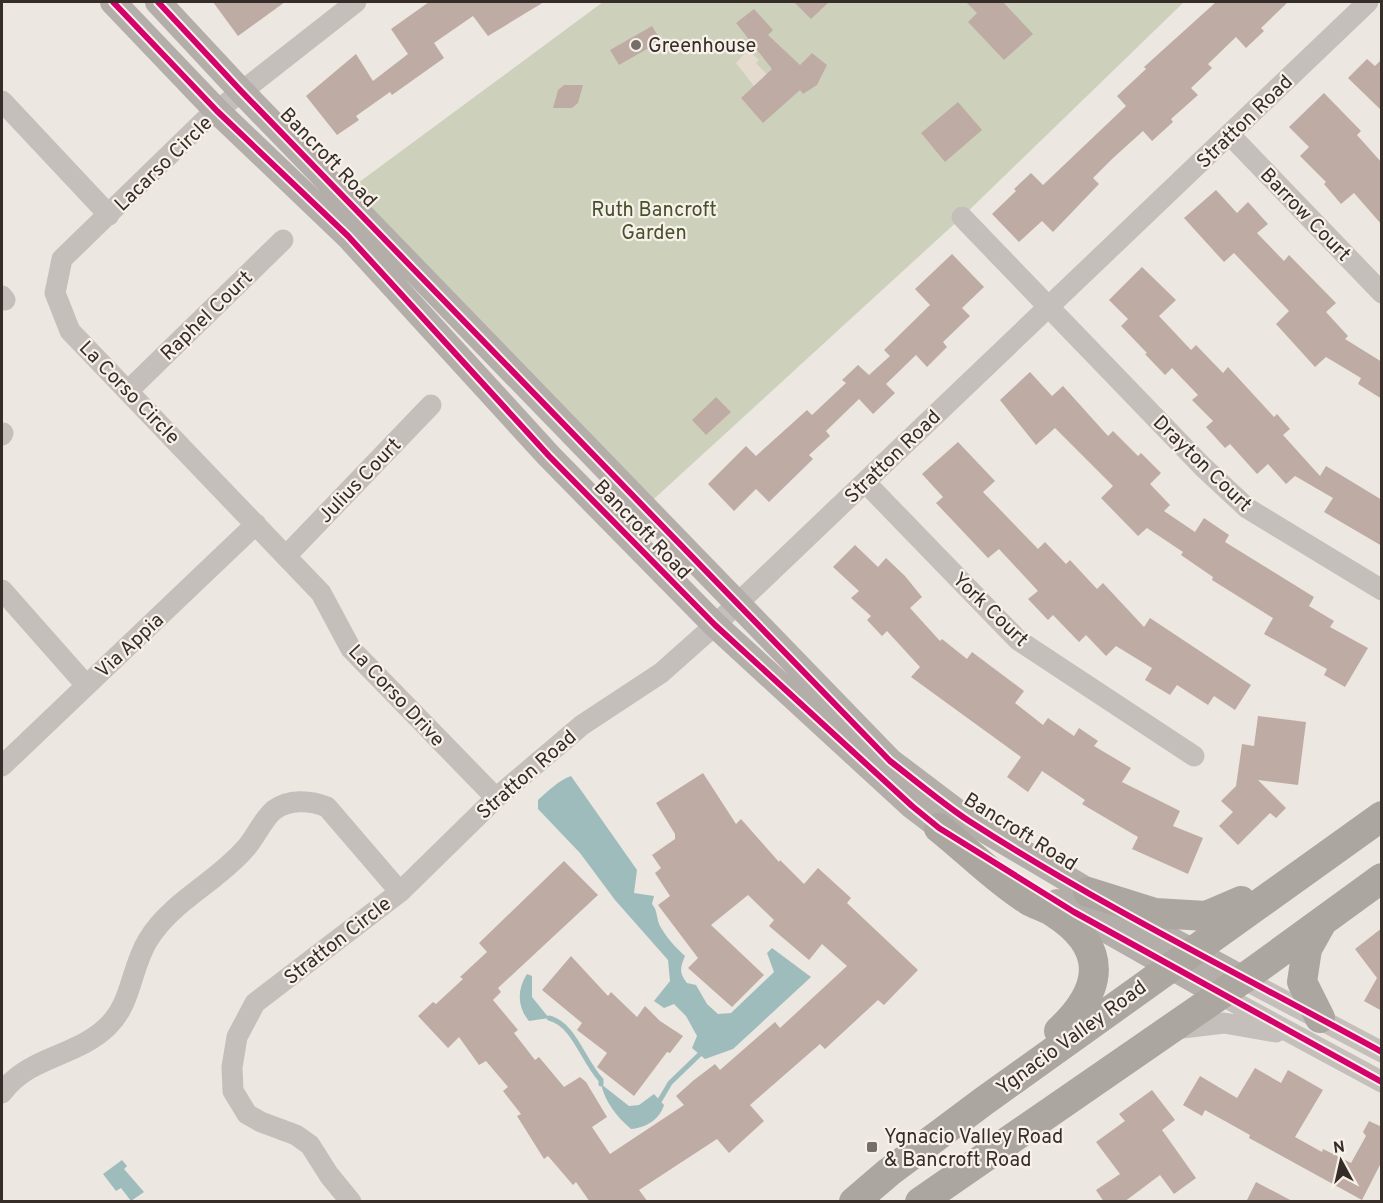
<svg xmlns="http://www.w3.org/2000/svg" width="1383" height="1203" font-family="Overpass,sans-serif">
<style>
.green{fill:#cdd1bc}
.plaza{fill:#e5dbcf}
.water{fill:#9fbcbc}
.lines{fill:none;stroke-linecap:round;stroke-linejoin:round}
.stream{stroke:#9fbcbc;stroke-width:5}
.building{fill:#beaca4}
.minor{stroke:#c5bfbb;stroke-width:21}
.major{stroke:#b4aeaa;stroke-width:26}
.highway{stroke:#aba6a0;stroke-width:30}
.cycleway-casing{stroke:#f8f1e9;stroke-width:10}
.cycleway{stroke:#d6006c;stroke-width:6}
.poi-dot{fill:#766e69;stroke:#f8f1e9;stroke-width:2}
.labels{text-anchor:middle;stroke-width:4.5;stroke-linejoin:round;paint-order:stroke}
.poi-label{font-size:20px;fill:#362d29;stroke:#f8f1e9;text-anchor:start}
.street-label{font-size:20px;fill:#362d29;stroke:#f8f1e9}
.park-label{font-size:20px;fill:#45522e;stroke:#f8f1e9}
</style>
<rect width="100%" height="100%" fill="#ece7e1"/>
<path class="green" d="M603 2H1184L962 217 644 508 343 194Z"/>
<path class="plaza" d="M748 50 759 60 756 63 775 83 754 86 736 63Z"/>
<path class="water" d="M571 776 637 870 634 893 654 896 652 904C658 911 656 918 660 926 666 937 675 947 685 956 680 968 679 973 687 983L696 985 707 1004 718 1014 731 1013 774 972 767 953 772 948 811 977 733 1049 705 1059 692 1048 697 1036 686 1016 674 1004 664 1008 654 1001 670 981 668 960 615 900 580 853 538 809V800C548 791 559 780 571 776Z
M527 974 532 976V997L549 1018 529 1021C517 1007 517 989 527 974Z
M601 1084 629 1106 639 1105 654 1094 664 1105C660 1119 646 1128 631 1129 617 1117 605 1102 601 1084Z
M122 1160 127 1166 124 1169 144 1192 131 1201 121 1188 116 1191 103 1174Z"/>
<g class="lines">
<path class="stream" d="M549 1018C574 1024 583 1061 601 1080V1084
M660 1100 670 1083 700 1054"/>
</g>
<path class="building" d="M213 2H285L238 36Z
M429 2H544L488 36 473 16 434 43 444 58 392 95 390 92 356 116 359 120 337 135 306 96 356 54 373 81 408 54 391 29Z
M794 2H829L811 19Z
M966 2H1003L1033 34 1004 60 968 22 977 13Z
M1216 2H1288L1261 28 1264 31 1246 48 1236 37 1208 64 1212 68 1191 88 1198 95 1171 119 1173 122 1152 141 1143 131 1112 159 1093 178 1099 184 1053 232 1042 221 1019 242 992 214 1016 191 1014 189 1031 173 1043 185 1126 106 1117 96 1146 69 1144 67Z
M754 9 773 30 768 35 800 65 812 53 827 65 817 85 803 94 800 90 763 123 741 98 772 69 736 23Z
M652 26 661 41 619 65 610 50Z
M1367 59 1375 66 1382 59V111L1348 78Z
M564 85H583L578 103 572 108H553L558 90Z
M1324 93 1361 131 1357 135 1382 163V225L1354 193 1341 204 1324 184 1326 182 1300 156 1309 147 1289 127Z
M958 102 982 130 945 162 921 133Z
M1216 190 1237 213 1248 202 1268 224 1257 233 1284 261 1289 255 1336 303 1326 312 1348 336 1345 339 1382 362V399L1358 384 1361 378 1326 357 1315 367 1276 324 1289 311 1234 253 1224 262 1184 218Z
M952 254 984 287 962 308 970 316 943 342 947 347 927 367 916 355 886 384 895 393 873 414 859 399 826 431 830 436 809 455 813 459 769 502 756 489 734 511 708 484 746 446 756 456 807 410 812 415 846 383 842 380 858 365 869 375 890 356 884 350 930 305 915 289Z
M1142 267 1176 300 1159 316 1191 350 1196 345 1223 373 1228 367 1274 417 1277 414 1290 429 1283 435 1320 476 1326 466 1382 500V546L1324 512 1333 498 1295 476 1286 484 1268 464 1257 474 1230 444 1225 448 1206 427 1213 421 1192 400 1198 395 1172 368 1165 375 1145 354 1147 353 1121 326 1128 319 1109 300Z
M1030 372 1052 396 1063 386 1108 436 1113 431 1138 456 1141 453 1161 473 1150 484 1170 505 1164 511 1195 532 1204 518 1229 535 1225 542 1314 597 1309 606 1334 621 1330 627 1368 648 1345 687 1324 675 1327 669 1264 634 1273 618 1212 580 1213 577 1181 555 1183 552 1147 528 1138 536 1101 498 1113 486 1055 428 1036 445 1000 400Z
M716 397 731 412 706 435 692 420Z
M958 442 995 481 983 492 1038 549 1045 542 1066 564 1070 560 1097 589 1103 583 1144 627 1150 618 1251 685 1235 710 1214 696 1208 705 1177 685 1170 695 1145 680 1152 668 1116 646 1106 656 1086 635 1079 642 1053 615 1048 620 1028 599 1038 591 999 549 988 558 936 503 943 497 922 474Z
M855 545 878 567 886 558 905 576 922 597 910 608 940 641 942 639 967 659 972 652 1024 691 1015 703 1043 725 1048 718 1074 736 1079 728 1098 741 1094 746 1131 768 1122 782 1180 811 1173 826 1203 838 1188 874 1132 849 1138 837 1082 804 1085 800 1042 771 1028 792 1007 777 1021 757 911 677 920 667 887 631 882 636 867 620 871 616 851 598 859 591 833 567Z
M1258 716 1306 722 1298 785 1258 780 1286 808 1276 818 1270 813 1238 845 1219 826 1233 812 1221 801 1236 786 1242 744 1254 746Z
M703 773 736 824 741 819 779 862 780 860 804 884 818 868 851 898 847 903 918 970 884 1005 878 1000 825 1049 820 1044 750 1105 764 1121 729 1153 717 1139 639 1190 648 1202H590L576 1182 573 1185 548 1156 544 1159 517 1116 521 1114 503 1091 508 1087 486 1061 479 1065 459 1037 448 1048 418 1016 433 1002 436 1004 463 979 460 977 487 952 479 943 564 861 598 895 498 988 501 992 493 1000 518 1030 514 1033 535 1060 539 1057 564 1087 580 1077 586 1082 607 1117 592 1127 610 1154 684 1105 676 1096 694 1080 715 1064 720 1070 775 1022 780 1028 847 966 822 944 809 960 769 926 774 920 748 895 711 925 764 975 732 1007 688 968 698 958 658 905 670 896 655 873 661 868 652 855 675 839V834L656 803Z
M1382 928V1011L1364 1001 1377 978 1355 949Z
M571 956 608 996 611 992 637 1017 645 1006 660 1021 683 1036 670 1053 667 1052 634 1096 597 1067 607 1053 577 1030 582 1023 542 990Z
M1255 1068 1281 1083 1288 1070 1323 1090 1295 1137 1322 1152 1323 1149 1351 1163 1366 1136 1363 1132 1369 1121 1382 1127V1161L1362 1200 1249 1138 1250 1135 1205 1110 1202 1116 1183 1105 1200 1076 1237 1098Z
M1152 1090 1175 1120 1162 1130 1196 1178 1174 1194 1160 1175 1124 1202H1104L1096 1190 1120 1174 1096 1142 1125 1121 1119 1114Z
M1256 1182 1294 1202H1246Z"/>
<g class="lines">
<path class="minor" d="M356 2 204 121 62 259 55 293 70 331 321 593 351 649 496 798
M2 101 109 215
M1230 135 1382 293
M962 217 1203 467 1247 508 1382 590
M2 296 5 300
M129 390 283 240
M2 435 3 433
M865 482 1018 640 1194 756
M287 555 431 405
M2 590 86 685
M2 766 256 524
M400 892 496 798 582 725 661 673 715 625 1368 2
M1243 979 1382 1052
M1221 995 1382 1082
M1174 1029 1224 1023 1276 1032
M2 1093C28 1056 77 1057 108 1026 132 1003 131 967 148 940 171 902 215 883 244 850 255 839 262 820 274 810 289 799 310 800 327 807L400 892 255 1003 237 1037 232 1067 233 1091 247 1114 261 1122 296 1135 310 1145 329 1175 351 1202"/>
<path class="major" d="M113 2 217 111 348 236 549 456 715 625 912 806 954 838
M158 2 241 91 890 761 968 820 1169 939 1243 979
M1057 902 1221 995"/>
<path class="highway" d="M939 828C968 851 996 880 1028 900 1036 905 1045 907 1053 912 1110 948 1103 990 1059 1031
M1088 892 1155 913 1206 916 1241 901
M1320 1018 1302 982 1307 949 1321 924
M854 1202 889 1172 984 1101 1382 816
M920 1202 1243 979 1382 878"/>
<g class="cycleway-casing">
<path id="cycleway" d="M113 2 217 111 348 236 549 456 715 625 912 806 939 828 1074 912 1382 1082
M158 2 241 91 890 761C916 781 942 803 969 821 1102 907 1243 976 1382 1052"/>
</g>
<use href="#cycleway" class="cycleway"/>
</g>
<g class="poi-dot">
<circle cx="636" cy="45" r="6"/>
<rect x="866" y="1141" width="12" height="12" rx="3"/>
</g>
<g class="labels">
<g class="poi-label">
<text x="648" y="52">Greenhouse</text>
<text x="884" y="1143">Ygnacio Valley Road<tspan x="884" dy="23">&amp; Bancroft Road</tspan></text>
</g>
<g class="street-label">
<text transform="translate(1244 121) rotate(-44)" y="7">Stratton Road</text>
<text transform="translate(329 157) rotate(46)" y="7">Bancroft Road</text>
<text transform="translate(163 163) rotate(-44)" y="7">Lacarso Circle</text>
<text transform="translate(1306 214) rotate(46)" y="7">Barrow Court</text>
<text transform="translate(206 315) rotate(-44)" y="7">Raphel Court</text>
<text transform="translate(130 392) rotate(46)" y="7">La Corso Circle</text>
<text transform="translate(892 456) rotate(-44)" y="7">Stratton Road</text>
<text transform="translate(1203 463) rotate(44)" y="7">Drayton Court</text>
<text transform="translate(359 480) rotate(-46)" y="7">Julius Court</text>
<text transform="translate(643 529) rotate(46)" y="7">Bancroft Road</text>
<text transform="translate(991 609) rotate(44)" y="7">York Court</text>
<text transform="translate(129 645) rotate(-43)" y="7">Via Appia</text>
<text transform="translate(397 695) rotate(47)" y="7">La Corso Drive</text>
<text transform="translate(526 774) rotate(-41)" y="7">Stratton Road</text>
<text transform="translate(1021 831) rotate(32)" y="7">Bancroft Road</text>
<text transform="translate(337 940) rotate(-38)" y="7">Stratton Circle</text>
<text transform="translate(1071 1037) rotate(-36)" y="7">Ygnacio Valley Road</text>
</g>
<g class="park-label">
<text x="654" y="216">Ruth Bancroft<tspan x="654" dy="23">Garden</tspan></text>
</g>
</g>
<rect width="1383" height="1203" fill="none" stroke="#362d29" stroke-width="6"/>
<g transform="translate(1341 1161) rotate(352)" stroke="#f8f1e9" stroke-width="4.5" paint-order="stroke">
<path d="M0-4.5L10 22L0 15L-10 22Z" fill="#362d29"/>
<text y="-9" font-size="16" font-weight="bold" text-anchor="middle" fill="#362d29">N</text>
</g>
</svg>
